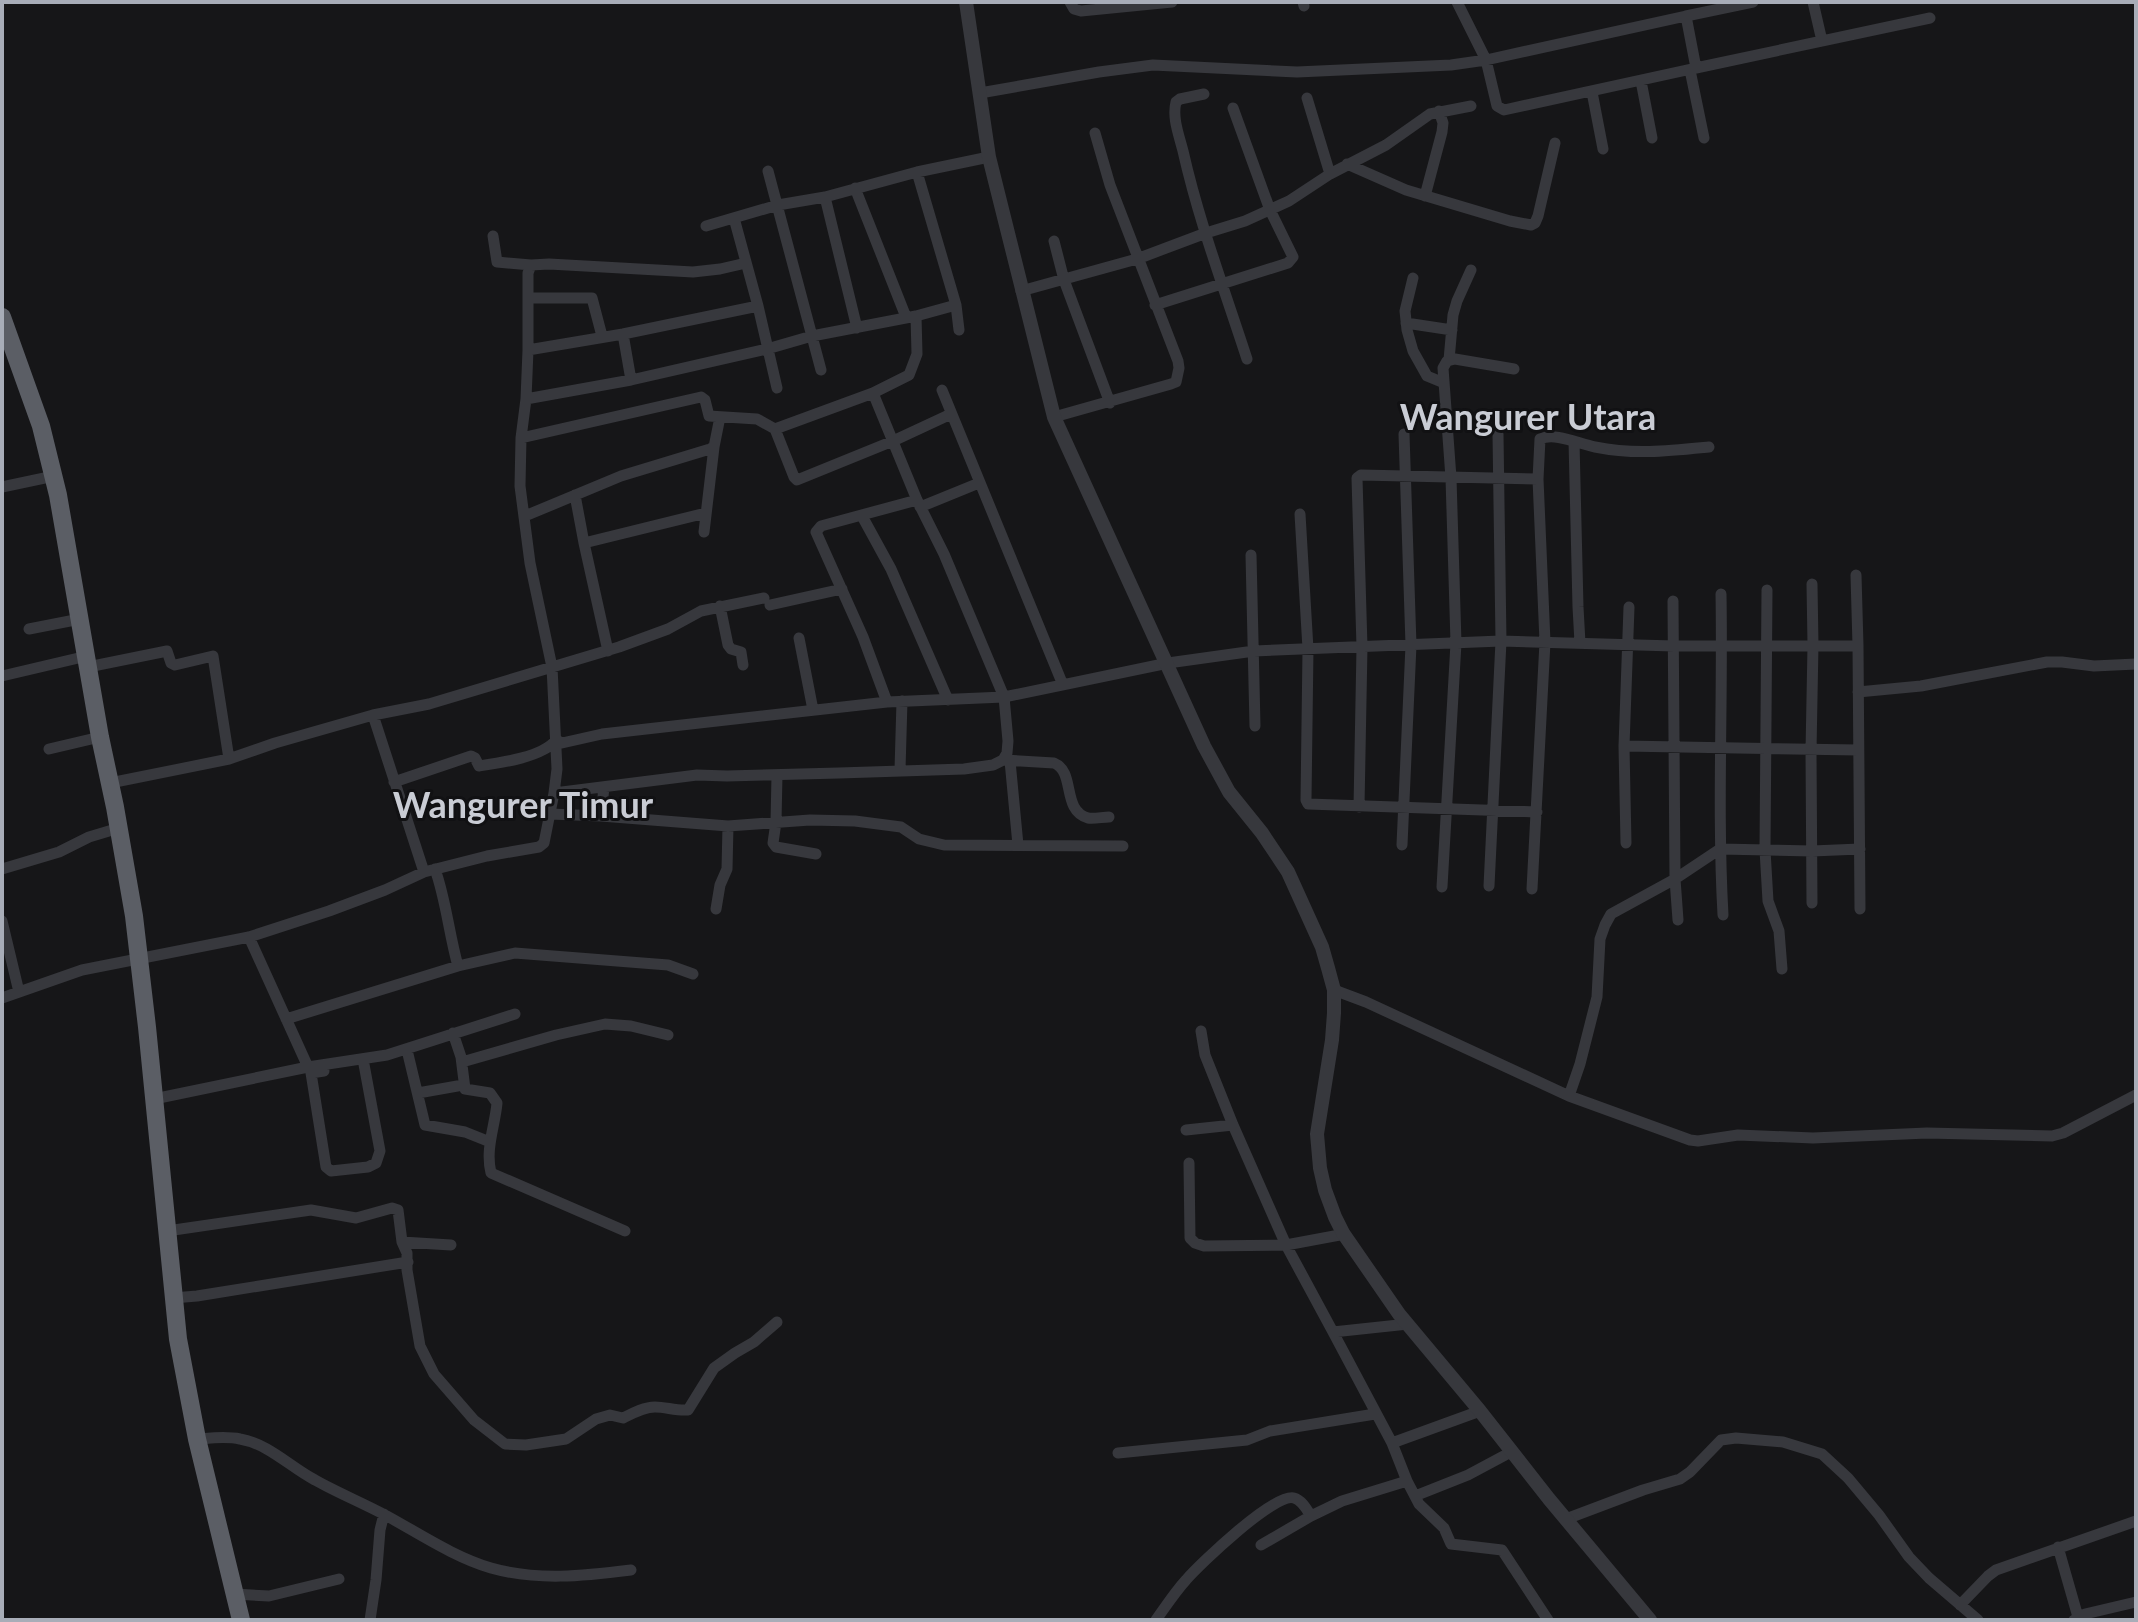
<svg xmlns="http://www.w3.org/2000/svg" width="2138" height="1622" font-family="Lato,sans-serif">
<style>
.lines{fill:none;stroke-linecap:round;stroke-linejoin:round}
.minor{stroke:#37383d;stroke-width:11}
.tertiary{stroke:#37383d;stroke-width:14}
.trunk{stroke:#5b5e65;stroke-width:18}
.labels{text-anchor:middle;stroke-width:6;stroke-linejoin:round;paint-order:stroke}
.district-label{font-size:36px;font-weight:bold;fill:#c9ccd4;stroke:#111113}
</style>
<rect width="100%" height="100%" fill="#161618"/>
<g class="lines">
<path class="minor" d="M1070 2 1074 9 1081 11 1172 2
M1303 2 1304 6
M1813 2 1822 41
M1686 16 1753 2
M1696 68 1930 18
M1690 70 1704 138
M1641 81 1652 138
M1592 92 1603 149
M980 93 1099 72 1153 65 1297 72 1451 65 1486 60 1686 16 1696 68 1504 110 1497 106 1486 60 1457 2
M1204 94 1180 99 1176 102C1172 118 1179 135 1183 151 1199 222 1225 291 1247 359
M1307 98 1330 174
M1347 164 1406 190 1510 221 1531 225 1535 223 1538 216 1555 143
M768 171 821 370
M917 172 956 305 959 330
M855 188 906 317
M1425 196 1442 132 1443 123 1439 111
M825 197 857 328
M734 218 758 306 777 388
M706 226 778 205 825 197 917 172 989 157
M493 236 497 262 531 265
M1054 241 1064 280 1110 403
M1413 278 1405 311 1407 330 1413 351 1427 376 1444 383
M1021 291 1137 259 1206 233 1245 221 1289 201 1330 174 1386 145 1430 114 1471 106
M528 298H592L602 336
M1155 305 1288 263 1293 257 1270 210 1233 108
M1406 323 1452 330
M623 334 631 380
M528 350 623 334 758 306
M1449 360 1453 315 1457 301 1471 270
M942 390 1063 685
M873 393 909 375 917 354 916 316
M526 399 631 380 767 349 812 336 916 316 956 305
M1054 417 1171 384 1176 382 1179 368 1178 361 1110 185 1095 133
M521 438 701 397 705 400 709 416 757 419 775 429 794 477 797 480 893 441 951 414
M1574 441 1578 607 1580 643
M2 487 54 476
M575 495 584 543 706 513
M920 507 979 483
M1300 514 1308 649 1306 800 1308 804 1537 812
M525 516 621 476 710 449 714 447 720 417
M862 516 891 569 948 700
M704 532 714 447
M584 543 608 651
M1251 555 1255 726
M1856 575 1858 646
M1812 584 1813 645 1811 751 1812 903
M1767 590 1765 850 1768 901 1779 931 1782 969
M1721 594C1723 701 1717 808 1723 915
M1673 601 1675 879 1678 920
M770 605 842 589
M720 606 728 645 731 649 741 652 743 665
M29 629 80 619
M799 638 813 710
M88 667 167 651 171 663 175 665 213 656 229 759
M2 676 87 656
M1858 692 1921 686 2047 662H2062L2094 666 2136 664
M887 702 863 637 816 532 821 526 917 500
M373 715 424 872
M1624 746 1858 750
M49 749 100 737
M1003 760 1054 763C1076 772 1061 810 1088 818 1094 819 1103 817 1109 817
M1010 761 1018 845
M900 770 902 701
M777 775 776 822 773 843 776 847 816 854
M394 782 471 756 475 758 479 766C500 763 543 757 556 740L562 743 602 734 887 702 1004 697 944 554 917 500 873 393 775 429
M110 783 229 759 275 743 373 715 429 704 619 647 668 629 701 611 764 598
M554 793 557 769 552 667 530 563 520 486 521 438 526 399 528 350V273L531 265 549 264 693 272 720 269 746 263
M1359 807 1362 647 1357 478 1361 475 1538 479
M550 814 601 816 728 826 810 820 855 821 901 827 919 839 944 845 1123 846
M601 816 604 787
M1626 843 1624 746 1629 607
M1402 845 1411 645 1404 434
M2 869 59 852 89 837 119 828
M1489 886 1501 641 1498 434
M1442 887 1456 643 1451 478 1443 368 1447 361 1455 359 1514 369
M1532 889 1545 642 1538 479 1540 439C1555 432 1579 444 1595 447 1635 455 1669 451 1709 447
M716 909 720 885 727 869 728 826
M2 921 19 992
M249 937 308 1067
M458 966 515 953 668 965 693 974
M1334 990 1366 1002 1569 1096 1690 1140 1698 1141 1738 1135 1813 1138 1927 1133 2052 1136 2063 1133 2136 1095
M2 998 82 970 249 937 329 911 385 890 424 872 487 856 539 847 544 843 554 793 697 775 727 776 839 773 964 769 993 765 1003 760 1007 753 1008 741 1004 697 1168 663 1254 651 1501 641 1674 646H1858L1860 909
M286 1019 458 966C449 934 446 900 435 869
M1201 1031 1205 1055 1233 1125 1286 1245 1333 1332 1408 1324
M453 1033 461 1057 465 1089 490 1093 497 1103C495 1126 485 1149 491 1173L625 1231
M407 1050 425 1125 465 1132 490 1142
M462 1062 556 1035 605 1024 631 1026 668 1035
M324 1071 311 1073 326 1167 331 1171 368 1167 376 1163 380 1151 363 1059
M418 1093 463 1085
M1569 1096 1580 1064 1597 997 1600 939 1605 925 1611 914 1675 879 1720 849 1812 851 1860 849
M154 1099 308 1067 387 1055 515 1014
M1186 1130 1233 1125
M1189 1163 1190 1238 1195 1243 1204 1246 1286 1245 1345 1234
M167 1231 311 1210 356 1218 392 1208 398 1210 402 1242 407 1253V1270L420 1346 434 1374 474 1420 505 1444 526 1445 566 1439 596 1419 610 1415 623 1418C633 1413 644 1407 655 1407 666 1407 676 1411 688 1410L714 1368 735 1353 754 1342 777 1322
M402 1242 451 1245
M173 1298 197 1296 408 1262
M1333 1332 1392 1443 1407 1481 1419 1504 1444 1528 1451 1544 1502 1550 1548 1620
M197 1439C212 1438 226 1436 240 1439 269 1444 290 1467 315 1480 338 1493 363 1503 387 1516 420 1534 454 1557 491 1568 537 1581 584 1576 631 1570
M1392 1443 1480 1411
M1118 1453 1247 1440 1270 1431 1375 1414
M1415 1496 1468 1475 1511 1452
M1566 1519 1643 1490 1680 1479 1690 1472 1721 1440 1736 1438 1783 1442 1822 1454 1848 1478 1879 1515 1909 1557 1929 1578 1978 1620
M1261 1545 1311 1516
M2058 1547 2078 1617
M234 1594 269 1596 339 1579
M1960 1605 1988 1576 1996 1570 2136 1521
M370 1620 376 1580 380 1530 384 1514
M1156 1620C1166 1606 1175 1592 1186 1580 1200 1564 1275 1492 1294 1498 1302 1500 1307 1510 1311 1516L1342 1501 1407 1481
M2074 1620 2085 1614 2136 1602"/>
<path class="tertiary" d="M966 2 989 157 1054 417 1204 746 1229 792 1262 833 1288 872 1322 947 1328 968 1334 990V1013L1332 1040 1317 1134 1320 1168 1325 1190 1335 1217 1343 1233 1399 1314 1480 1411 1549 1499 1650 1620"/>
<path class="trunk" d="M2 317 41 426 58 495 100 737 115 807 134 916 147 1027 178 1339 197 1439 241 1620"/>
</g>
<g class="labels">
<g class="district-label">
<text x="1528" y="430">Wangurer Utara</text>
<text x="523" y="818">Wangurer Timur</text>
</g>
</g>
<rect width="2138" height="1622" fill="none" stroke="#a8adb8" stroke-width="8"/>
</svg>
